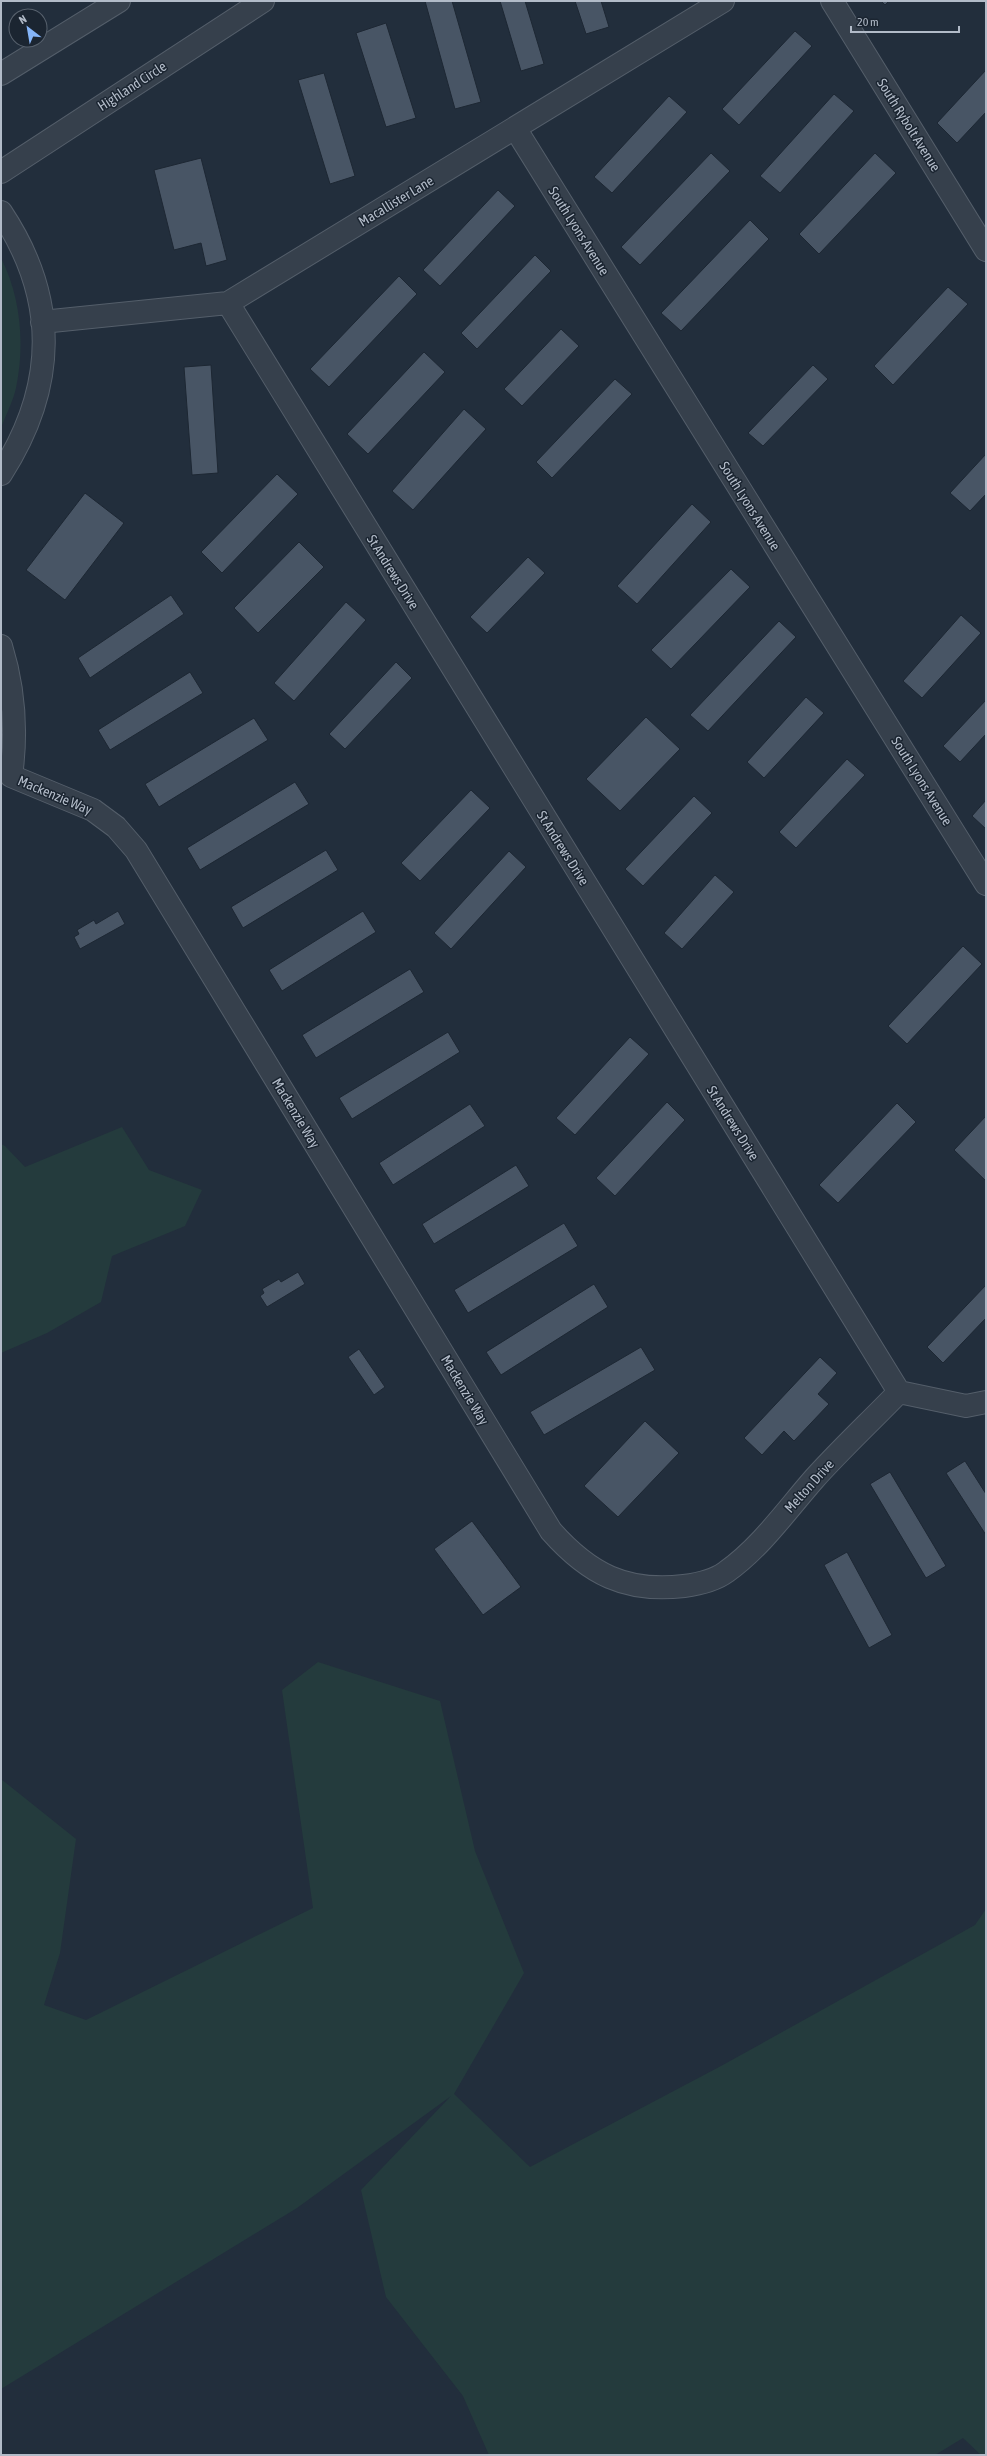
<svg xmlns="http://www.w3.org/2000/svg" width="987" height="2456" font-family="'Asap Condensed',sans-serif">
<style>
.green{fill:#243b3d}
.building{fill:#485565;stroke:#1d2733}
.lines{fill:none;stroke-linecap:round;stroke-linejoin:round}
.minor-casing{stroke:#545e6a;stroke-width:24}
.minor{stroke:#36404c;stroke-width:22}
.labels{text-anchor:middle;stroke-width:3;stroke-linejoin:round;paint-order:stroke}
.street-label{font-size:14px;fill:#b2bbc8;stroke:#1b2531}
</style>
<rect width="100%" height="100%" fill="#222e3c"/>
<path class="green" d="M1 258C21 297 25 345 16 388 13 401 6 415 1 428Z
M122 1127 149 1170 202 1190 185 1226 112 1256 101 1302 47 1333 1 1353V1144L5 1146 25 1167Z
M318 1662 440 1701 475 1851 524 1973 454 2094 530 2167 721 2066 975 1925 986 1909V2455H981L963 2438 935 2455H489L463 2396 386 2297 361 2190 451 2096 297 2208 1 2389V1779L76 1839 60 1953 44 2005 86 2020 313 1908 282 1690Z"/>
<path class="building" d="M425 1H452L481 102 455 109Z
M500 1H525L544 64 521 71Z
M575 1H601L609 27 586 34Z
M881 1H889L885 5Z
M386 23 416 118 386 127 356 33Z
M795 31 812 46 739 125 722 109Z
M986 70V112L957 143 937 123Z
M324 73 355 176 330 184 298 80Z
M834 94 854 111 780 193 760 176Z
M669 96 687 112 612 193 594 177Z
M711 153 730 171 640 265 621 247Z
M875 153 896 173 819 254 799 234Z
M201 158 227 260 206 266 201 243 174 250 154 170Z
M498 190 515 206 440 286 423 270Z
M750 220 769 239 681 331 661 313Z
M535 255 551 271 477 349 461 333Z
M399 276 417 294 329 387 310 369Z
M948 287 968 304 893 385 874 366Z
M561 329 579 346 522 406 504 389Z
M424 352 445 372 368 454 347 434Z
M211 365 218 473 192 475 184 367Z
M813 365 828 379 763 446 748 433Z
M615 379 632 394 552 478 536 462Z
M464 409 486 429 413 510 392 491Z
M986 454V494L970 511 950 493Z
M277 474 298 494 222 573 201 552Z
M85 493 124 523 65 600 26 570Z
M692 504 711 522 637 604 617 586Z
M299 542 324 567 258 633 234 608Z
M528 557 545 573 487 633 470 617Z
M731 569 750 587 671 669 651 650Z
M171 595 184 614 90 678 78 658Z
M346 602 366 620 294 701 274 683Z
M961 615 981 633 922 698 903 681Z
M779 621 796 637 708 731 690 715Z
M396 662 412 678 345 749 329 734Z
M190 672 203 693 110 750 98 730Z
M806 697 824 713 764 778 747 762Z
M986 700V734L960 762 943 746Z
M646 717 680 749 620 811 586 779Z
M254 718 268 740 159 807 145 784Z
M847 759 865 775 796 848 779 832Z
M295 782 309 804 200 870 187 848Z
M471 790 490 808 420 881 401 863Z
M694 796 712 813 643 886 625 869Z
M986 800V829L972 816Z
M326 850 338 870 243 928 231 907Z
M509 851 526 867 451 949 434 933Z
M715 875 734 892 682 949 664 933Z
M118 911 125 924 80 949 74 937 79 934 77 930 94 920 96 924Z
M363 911 376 932 282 991 269 970Z
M963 946 982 964 907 1044 888 1026Z
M410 969 424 992 316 1058 302 1035Z
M448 1032 460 1052 352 1119 339 1098Z
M630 1037 649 1054 575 1135 556 1118Z
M667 1102 685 1120 615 1196 596 1178Z
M897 1103 916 1122 838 1203 819 1185Z
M470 1104 485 1126 393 1185 379 1163Z
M986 1116V1181L954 1150Z
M516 1165 529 1186 434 1244 422 1224Z
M564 1223 578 1246 468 1313 454 1290Z
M298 1272 305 1284 267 1307 260 1296 264 1293 262 1289 279 1279 281 1282Z
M594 1284 608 1307 501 1375 486 1352Z
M986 1285V1318L943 1363 927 1347Z
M641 1347 655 1370 544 1435 530 1412Z
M359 1349 385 1387 374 1395 348 1357Z
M820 1357 837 1373 818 1394 829 1404 794 1441 784 1431 762 1455 744 1438Z
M645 1421 679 1453 618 1517 584 1486Z
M965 1461 986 1494V1535L946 1473Z
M890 1472 946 1566 926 1578 870 1484Z
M472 1521 521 1587 483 1615 434 1549Z
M847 1552 892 1635 869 1648 824 1565Z"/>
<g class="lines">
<g class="minor-casing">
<path id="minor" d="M832 1 986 250
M1 74 119 1
M515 128 986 884
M1 172 263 1
M1 212C59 299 57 387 1 474
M228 303 899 1392
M42 322 228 303 723 1
M1 646C14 688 17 733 11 776L93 810 116 827 136 850 551 1531C589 1574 626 1593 684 1586 699 1584 714 1581 726 1572 761 1547 786 1511 814 1479 841 1449 871 1421 899 1392L966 1406 986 1402"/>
</g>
<use href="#minor" class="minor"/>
</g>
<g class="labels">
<g class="street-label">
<text transform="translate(132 86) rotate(-33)" y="5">Highland Circle</text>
<text transform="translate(909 125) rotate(58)" y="5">South Rybolt Avenue</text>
<text transform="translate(396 201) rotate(-31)" y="5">Macallister Lane</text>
<text transform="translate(579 231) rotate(58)" y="5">South Lyons Avenue</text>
<text transform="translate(750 506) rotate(58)" y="5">South Lyons Avenue</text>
<text transform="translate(393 572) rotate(58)" y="5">St Andrews Drive</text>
<text transform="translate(922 781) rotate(58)" y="5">South Lyons Avenue</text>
<text transform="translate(55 795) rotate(23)" y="5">Mackenzie Way</text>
<text transform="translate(563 848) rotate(58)" y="5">St Andrews Drive</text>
<text transform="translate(296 1113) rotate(59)" y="5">Mackenzie Way</text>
<text transform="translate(733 1123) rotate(58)" y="5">St Andrews Drive</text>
<text transform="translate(465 1390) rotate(59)" y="5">Mackenzie Way</text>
<text transform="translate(809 1486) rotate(-48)" y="5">Melton Drive</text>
</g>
</g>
<rect width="987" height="2456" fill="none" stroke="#b2bbc8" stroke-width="4"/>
<g transform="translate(28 28) rotate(329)"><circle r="19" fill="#1b2531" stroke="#57616d"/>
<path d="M0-3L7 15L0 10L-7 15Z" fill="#85b5f9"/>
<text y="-6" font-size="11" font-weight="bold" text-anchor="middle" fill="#b2bbc8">N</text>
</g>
<path d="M851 26v6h108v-6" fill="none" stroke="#b2bbc8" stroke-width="2"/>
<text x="857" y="26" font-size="12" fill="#b2bbc8" stroke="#1b2531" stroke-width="3" paint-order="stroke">20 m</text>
</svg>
